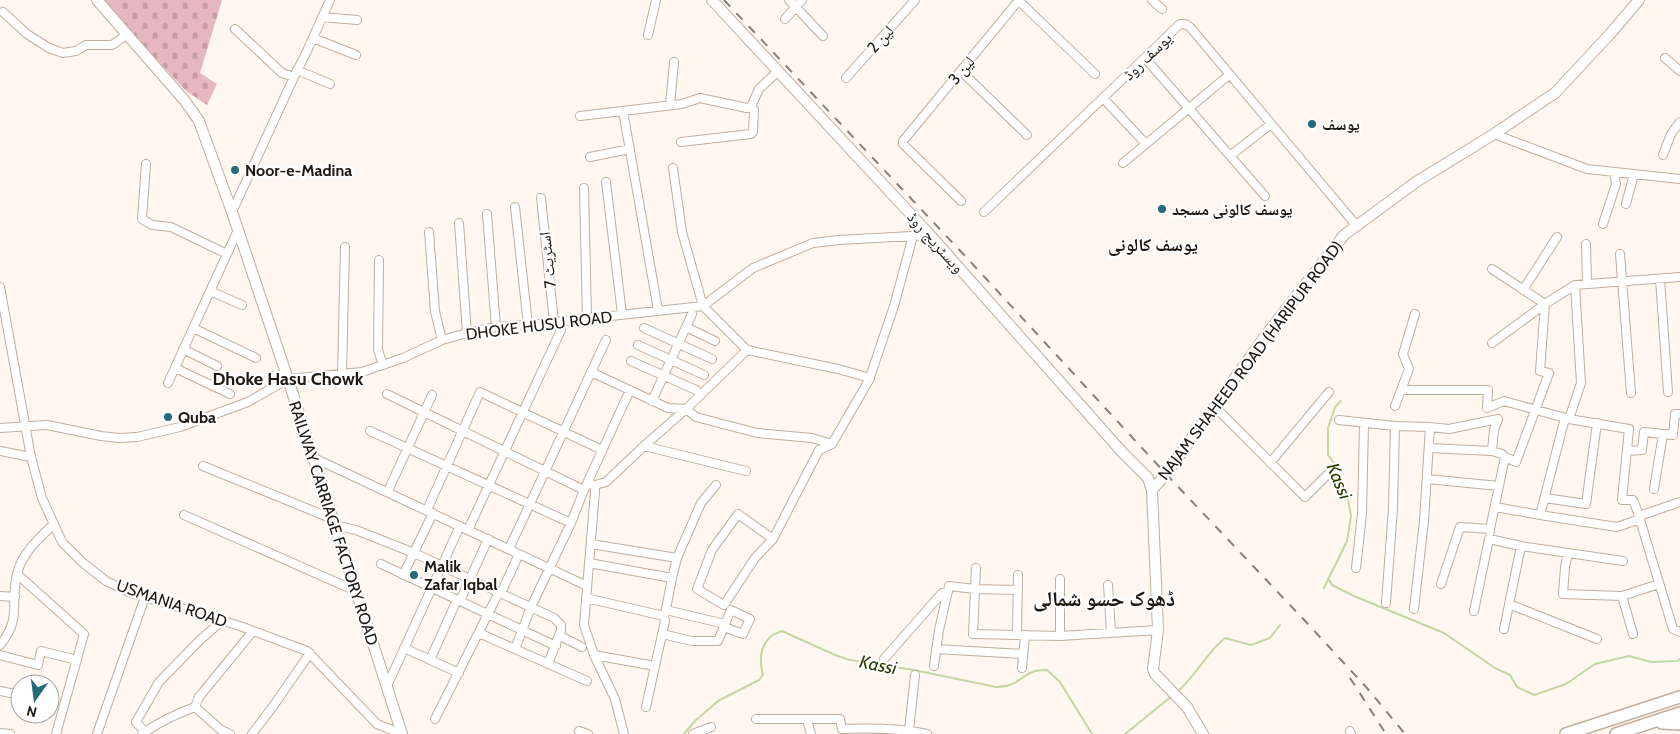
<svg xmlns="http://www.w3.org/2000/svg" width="1680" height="734" font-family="Cabin,'Noto Naskh Arabic',sans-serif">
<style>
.cemetery{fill:url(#cemetery-stones)}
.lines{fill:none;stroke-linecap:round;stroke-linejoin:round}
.stream{stroke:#c1d8a3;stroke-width:2}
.minor-casing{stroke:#c0ae9c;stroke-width:10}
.major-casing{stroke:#c0ae9c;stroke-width:12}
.highway-casing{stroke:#c0ae9c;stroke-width:14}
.minor{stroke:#fff;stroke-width:8}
.major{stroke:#fff;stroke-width:10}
.highway{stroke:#fff;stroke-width:11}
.rail{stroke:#878079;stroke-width:2;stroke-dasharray:9 9;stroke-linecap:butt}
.poi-dot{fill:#256a7a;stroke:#fff;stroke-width:2}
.labels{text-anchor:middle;stroke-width:4.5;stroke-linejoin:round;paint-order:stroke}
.street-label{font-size:16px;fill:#1e1811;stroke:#fff}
.poi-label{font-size:16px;font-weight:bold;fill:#1e1811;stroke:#fff;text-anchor:start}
.neighbourhood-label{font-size:18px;font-weight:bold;fill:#1e1811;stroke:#fff}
.water-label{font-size:18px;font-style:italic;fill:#293b00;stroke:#fff}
.district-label{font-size:21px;font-weight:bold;fill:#1e1811;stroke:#fff}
</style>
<defs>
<pattern id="cemetery-stones" width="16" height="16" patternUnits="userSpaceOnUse" patternTransform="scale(1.25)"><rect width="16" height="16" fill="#e7b7bf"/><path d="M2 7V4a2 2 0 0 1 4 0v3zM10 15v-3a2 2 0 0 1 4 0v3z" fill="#c69da3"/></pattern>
</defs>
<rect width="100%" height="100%" fill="#fff7f0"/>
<path class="cemetery" d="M101 0H222L200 73 217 84 207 105 186 91Z"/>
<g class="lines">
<path class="stream" d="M1328 578 1332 585 1354 596 1444 633 1495 668 1510 675 1517 687 1534 695 1566 684 1595 664 1629 656 1651 662 1677 661 1680 659
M1324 588 1347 541 1351 516 1346 489 1337 467 1328 455V428L1335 407 1341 401
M1178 691C1196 676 1206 653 1225 638L1251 645 1270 638 1280 625
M684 734 695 721 718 701 759 680 763 675C758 656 761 637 782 631L835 655 850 660 914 670 996 687C1018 686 1015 680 1032 672 1036 670 1043 670 1047 670L1060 682 1092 734
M1125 734 1172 696"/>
<g class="minor-casing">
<path id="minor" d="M789 0 823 36
M1018 0 1095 74
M1152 0 1162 9
M3 12 27 34 49 48 63 53 76 51 86 45H112L128 34
M322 17 357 20
M785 19 802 0
M235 29 282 73 294 77
M648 35 656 0
M313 38 356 55
M1145 58 1265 196
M1665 58 1680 71
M297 70 330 84
M961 71 1027 135
M846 78 915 0
M1103 98 1146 144
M670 105 674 62
M623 111 658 310
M580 116 682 104 700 98 747 108 751 107
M1494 134 1587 169 1680 179
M681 142 751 134 753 132 754 110 751 107 759 89 778 71
M1231 155 1271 124
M1663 155 1671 134 1680 122
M590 157 630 149
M1123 163 1229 75
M146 164 142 219 152 225 171 227 227 254
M606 182 622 314
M584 188 587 318
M541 198 554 322
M961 201 903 144V141L1019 0
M1626 204 1634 174
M515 207 528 325
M232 212 294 77 307 51 330 0
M984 212 1180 24H1185L1190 27 1356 225
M487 214 496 327
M459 223 467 333
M1603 224 1616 184 1614 172
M429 232 435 311 442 340
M1586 244 1587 283
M1620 254 1631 393
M379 260 378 350 383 365
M1660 279 1668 392
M0 287 31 457 42 498 62 542 82 562 106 581 131 593 240 626 307 651 377 724 402 734
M1523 290 1557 237
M210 291 242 305
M686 327 715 341
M193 328 256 358
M644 328 712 359
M1492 343 1545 304 1575 285 1680 277
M638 345 704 375
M183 349 217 366
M747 350 838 369 870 378
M631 361 696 390
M175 368 230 394
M591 372 668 408 686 409 747 350 703 306 682 232 673 168
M342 375 345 247
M168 383 238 230
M1401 390H1488L1487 408 1504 401 1569 419 1629 429 1622 500H1633L1637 510 1673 629 1680 632
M387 394 584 490
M652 401 692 314
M1214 406 1305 497 1330 472
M1395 406 1409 369 1403 354 1415 314
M1569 419 1581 383 1575 285
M1339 420 1395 426 1430 427
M0 428 47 425 101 436 119 438 137 437 180 427 248 402 288 379 362 372 403 358 442 340 467 333 496 327 528 325 703 306 753 268 813 243 839 240 930 235
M370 431 571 523
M644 446 686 409 696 417 757 433 812 438 832 444
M1429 448 1492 451 1502 454 1505 457
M0 451 31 457
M1627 451 1642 450 1644 432 1673 435 1675 414H1680
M312 457 587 586
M1270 463 1329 392
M203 466 333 519
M1427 479 1499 486
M587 484 595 485V491L584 625 594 655 615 699 624 734
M595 485 606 482 644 446 746 471
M1654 489 1663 434
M388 491 432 395
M1545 498 1586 504 1597 423
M1495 507 1540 515 1565 418
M427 510 480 392 602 450
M184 515 356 591
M1540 515 1617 527 1640 519
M1639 516 1680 502
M335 525 356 530 414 553 554 618 561 625V630L548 664
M1490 529 1505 457 1516 462 1549 373 1540 371 1545 304 1492 269
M468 530 561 330
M773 539 738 514 712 550 697 589 724 605 755 558 773 539 819 450 832 444 869 380 894 306 913 236
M591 544 677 558 672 578
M509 549 606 340
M1568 553 1565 567 1563 594 1622 596 1659 584
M677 558 701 503 716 485
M589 563 672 578 665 614
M381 564 556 646
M976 568 973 634 1060 636 1158 630
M1356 568 1362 514 1364 424
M17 574 84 634 56 734
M403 575 433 513
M1060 579V636
M1441 584 1460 527 1490 529V532
M1108 585 1111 632
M501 593 519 554
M0 596 15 597
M1622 596 1633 634
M586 598 664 616 665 621 655 666
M460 601 488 539
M1386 603 1393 508 1395 426
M1509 604 1597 639
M1414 609 1424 521 1430 427 1449 429 1498 419 1494 430 1492 451
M1474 611 1489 539 1521 546 1623 561
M724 627 743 634 750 619 731 610 725 624
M1504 629 1521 546
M479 633 587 681
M662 634 692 641H718L725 624 666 610
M1017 634 1018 575
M560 636 582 647
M0 645C22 619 10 603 17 574 22 553 39 538 54 524
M404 648 459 673
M515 649 531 607 571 523 584 490 630 390
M936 649 1023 654
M0 655 38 665 41 651 77 660
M594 655 655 666 646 707
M884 659 942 593 948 592
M430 660 457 600
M934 666 939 630 949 586 975 589 1018 590
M1022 668 1025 635
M387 686 460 526
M0 691 20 695
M435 719 499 592
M756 719H840L842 729C871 728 899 728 927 734
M807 720 811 734
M909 730 915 675
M579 731 588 734
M1350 731 1351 734
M145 732 136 722 159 682 200 640 222 621
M0 733 10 734
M97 734 145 597
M142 734C159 722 176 714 195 707
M230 734 221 730 195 707 199 697 253 631
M252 734 274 705 310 653
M693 734 711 727"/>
</g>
<g class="major-casing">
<path id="major" d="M97 0 185 101 199 121 232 212 288 379 402 734
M712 0 930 235 1122 452 1148 478 1152 490 1158 630 1153 669 1155 674 1187 707 1203 734
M1152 490 1166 474 1266 335 1344 235 1416 182 1494 134 1555 93 1610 34 1639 0"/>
</g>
<g class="highway-casing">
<path id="highway" d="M1662 723 1680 724
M1566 734 1680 697
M1616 734 1680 713"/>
</g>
<use href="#minor" class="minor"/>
<use href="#major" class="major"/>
<use href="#highway" class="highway"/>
<path class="rail" d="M724 0 967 258 1166 474 1307 623 1367 688 1405 734
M1350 678 1386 734"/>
</g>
<g class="poi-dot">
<circle cx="1312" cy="124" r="5"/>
<circle cx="235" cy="170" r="5"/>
<circle cx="1162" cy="209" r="5"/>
<circle cx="168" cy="417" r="5"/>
<circle cx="414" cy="575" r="5"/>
</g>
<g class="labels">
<g class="street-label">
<text transform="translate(880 39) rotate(-48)" y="6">لین 2</text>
<text transform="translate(1147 56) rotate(-44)" y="6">یوسف روڈ</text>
<text transform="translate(961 70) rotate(-50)" y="6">لین 3</text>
<text transform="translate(936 242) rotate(48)" y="6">ویسٹریج روڈ</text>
<text transform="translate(547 260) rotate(-96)" y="6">اسٹریٹ 7</text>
<text transform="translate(539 325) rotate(-7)" y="6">DHOKE HUSU ROAD</text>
<text transform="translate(1250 360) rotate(-53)" y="6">NAJAM SHAHEED ROAD (HARIPUR ROAD)</text>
<text transform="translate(334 523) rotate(72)" y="6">RAILWAY CARRIAGE FACTORY ROAD</text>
<text transform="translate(172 603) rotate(19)" y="6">USMANIA ROAD</text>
</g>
<g class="poi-label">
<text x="1322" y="130">یوسف</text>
<text x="245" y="176">Noor-e-Madina</text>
<text x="1172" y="215">یوسف کالونی مسجد</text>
<text x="178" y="423">Quba</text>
<text x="424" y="572">Malik<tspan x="424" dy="18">Zafar Iqbal</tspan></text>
</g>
<g class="neighbourhood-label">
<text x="1153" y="251">یوسف کالونی</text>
<text x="288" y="385">Dhoke Hasu Chowk</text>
</g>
<g class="water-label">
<text transform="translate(1339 481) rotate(67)" y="6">Kassi</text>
<text transform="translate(878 665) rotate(11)" y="6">Kassi</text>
</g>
<g class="district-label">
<text x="1104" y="606">ڈھوک حسو شمالی</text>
</g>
</g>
<g transform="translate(35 699) rotate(194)"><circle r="24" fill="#ffffff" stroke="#a5a3a0"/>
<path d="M0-4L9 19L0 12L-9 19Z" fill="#256a7a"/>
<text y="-8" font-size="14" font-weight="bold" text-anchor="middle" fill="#1e1811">N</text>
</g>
</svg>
